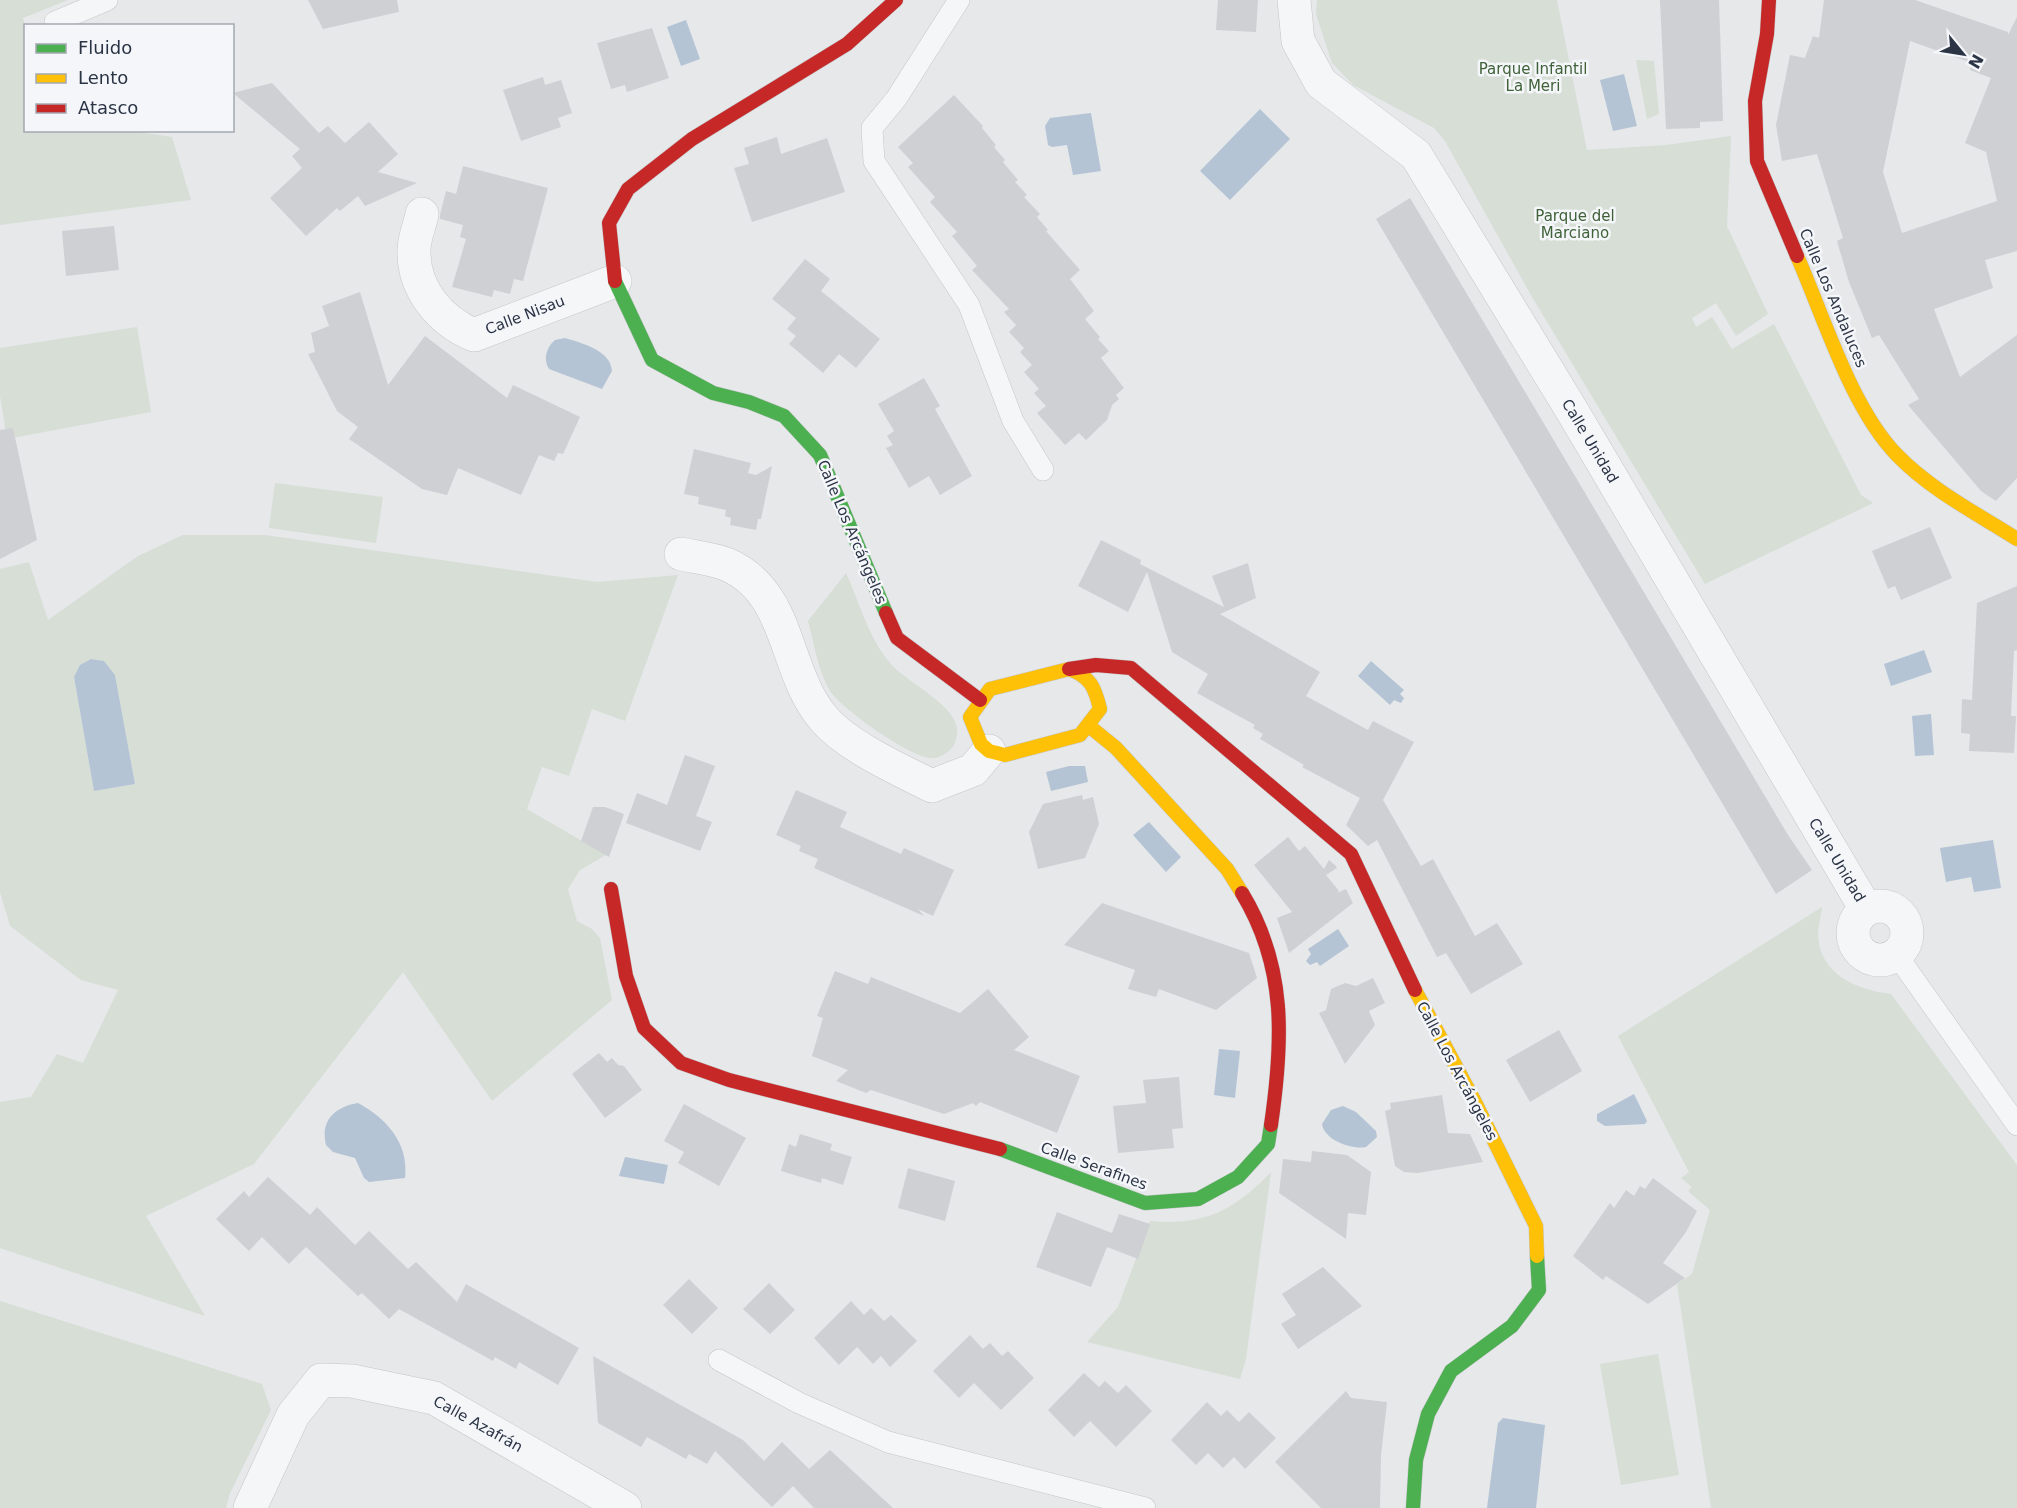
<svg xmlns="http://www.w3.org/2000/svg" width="2017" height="1508" font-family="'DejaVu Sans',sans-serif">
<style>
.green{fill:#d6ded6;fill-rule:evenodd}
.water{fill:#b4c4d5}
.building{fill:#ced0d3;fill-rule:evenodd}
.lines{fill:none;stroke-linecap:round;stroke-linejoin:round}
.lane-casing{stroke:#c4c6c8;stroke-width:22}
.street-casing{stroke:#c4c6c8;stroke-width:34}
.fast-casing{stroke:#c4c6c8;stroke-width:15}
.slow-casing{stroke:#c4c6c8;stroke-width:15}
.jam-casing{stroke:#c4c6c8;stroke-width:15}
.lane{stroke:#f5f6f7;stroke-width:21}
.street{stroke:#f5f6f7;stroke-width:33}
.fast{stroke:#4caf50;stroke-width:14}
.slow{stroke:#ffc107;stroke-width:14}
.jam{stroke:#c62828;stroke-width:14}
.labels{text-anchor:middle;stroke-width:5;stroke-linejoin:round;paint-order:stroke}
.park-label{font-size:15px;fill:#3f6138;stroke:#f4f6f9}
.street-label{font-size:15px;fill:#2b3445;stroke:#f4f6f9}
</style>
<rect width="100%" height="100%" fill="#e6e8ea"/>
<path class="green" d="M0 0H68L23 18 26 30V130L132 131 172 137 191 200 0 225Z
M1317 0H1557L1587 150 1666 145 1731 136 1727 226 1768 314 1736 336 1716 303 1692 318 1696 327 1712 317 1732 349 1774 324 1861 495 1873 503 1705 584 1532 297 1445 141 1434 128 1353 85 1332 63 1316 14Z
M1636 60 1654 61 1659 114 1647 119Z
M137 327 151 412 7 439 0 396V348Z
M275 483 383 497 376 543 269 528Z
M183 535H265L597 582 678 575 625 721 592 709 569 776 542 767 527 809 606 855 580 870 568 889 577 921 592 929 600 938 612 1000 492 1101 403 972 254 1164 146 1216 205 1316 0 1248V1102L31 1097 57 1054 83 1063 118 990 81 980 10 926 0 892V569L29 562 48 620 138 556ZM91 659 104 661 115 675 135 784 94 791 74 677Z
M846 573C860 604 871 646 896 669 912 684 954 706 957 728 958 735 955 745 951 749 947 753 941 757 935 758 915 762 841 708 830 691 818 671 814 643 808 621Z
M1822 907C1821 916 1818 926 1818 935 1819 974 1857 990 1891 994L2017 1165V1508H1711L1677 1284 1692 1274 1710 1210 1688 1191 1692 1187 1681 1178 1689 1172 1618 1036Z
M1271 1172 1246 1359 1240 1379 1087 1342 1118 1307 1150 1221C1203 1226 1234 1211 1271 1172Z
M0 1301 262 1384 271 1410 230 1493 226 1508H0Z
M1658 1354 1679 1475 1621 1485 1600 1364Z"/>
<path class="water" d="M686 20 700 59 681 66 667 27Z
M1624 74 1637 126 1613 131 1600 80Z
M1260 109 1290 139 1230 200 1200 171Z
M1091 113 1101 171 1073 175 1067 145 1052 147 1048 145 1045 126 1050 118Z
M565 338C581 343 611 350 612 371L602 389 549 369C543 359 546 348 555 340Z
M1924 650 1932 672 1891 686 1884 664Z
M91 659 104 661 115 675 135 784 94 791 74 677 80 665Z
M1371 661 1404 690 1400 694 1404 698 1401 703 1394 700 1390 705 1358 676Z
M1931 714 1934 755 1915 756 1912 716Z
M1069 766H1085L1088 782 1051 791 1046 772Z
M1149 822 1181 857 1166 872 1133 835Z
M1993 840 2001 888 1974 892 1971 877 1946 882 1940 848Z
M1338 929 1349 946 1320 966 1317 962 1310 965 1306 961 1311 954 1308 949Z
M1219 1049 1240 1051 1235 1098 1214 1095Z
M1634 1094 1647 1121 1645 1124 1605 1126 1597 1121V1114Z
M358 1103C387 1119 409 1143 405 1178L369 1182 364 1178 355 1158 333 1152 326 1145C320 1120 335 1107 358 1103Z
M1343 1106 1356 1112 1376 1131 1377 1137 1366 1147C1352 1150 1324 1140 1322 1124L1331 1110Z
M625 1157 668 1165 664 1184 619 1176Z
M1503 1418 1545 1425 1536 1508H1487L1498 1423Z"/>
<path class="building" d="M308 0H397L399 12 323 29Z
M1218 0H1258L1256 32 1216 30Z
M1660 0H1719L1723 121 1700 122V128L1666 129Z
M1824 0H1915L2008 32V35L2017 17V251L1985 260 1993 288 1934 309 1960 377 2017 335V478L1996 501 1981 491 1908 405 1919 399 1879 335 1872 338 1849 282 1837 241 1843 238 1817 154 1782 161 1776 125 1790 55 1805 58 1813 36 1819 38ZM1910 41 1972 63 1970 70 1991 78 1965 143 1986 152 1997 201 1902 233 1883 172Z
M652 28 669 78 627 92 625 85 611 89 597 43Z
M543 77 545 85 561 80 572 113 558 118 561 127 521 141 503 90Z
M272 83 319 133 328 126 345 143 369 122 398 154 378 172 417 183 365 206 358 196 340 211 337 208 306 236 270 198 302 168 292 156 300 149 233 93Z
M954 95 983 126 982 128 996 145 994 147 1005 160 1003 162 1018 180 1015 182 1027 195 1024 197 1040 214 1037 217 1048 230 1046 231 1080 270 1070 279 1094 311 1085 319 1100 337 1098 339 1109 351 1101 358 1124 388 1116 395 1119 399 1112 405 1107 420 1086 440 1079 433 1065 445 1037 413 1046 406 1034 393 1039 389 1024 372 1032 365 1020 352 1024 348 1009 332 1016 325 1004 312 1009 309 972 270 977 266 952 236 957 232 930 202 935 197 908 167 913 163 898 147Z
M777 137 781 154 827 138 845 192 752 222 734 168 749 164 744 148Z
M463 166 548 188 523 281 514 279 510 294 494 290 492 297 452 287 466 239 460 237 463 225 440 219V215L446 191 456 194Z
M1410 198 1788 835 1812 870 1776 894 1376 219Z
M114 226 119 270 66 276 62 231Z
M805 259 830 279 821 291 880 339 856 368 839 354 823 373 789 344 796 336 787 329 796 318 772 299Z
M360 292 388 385 425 336 507 398 513 385 580 417 563 454 558 453 554 461 539 455 521 495 458 468 447 495 422 489 349 439 358 427 337 411 308 354 315 352 311 333 329 326 322 306Z
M924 378 940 406 935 409 972 476 940 495 929 476 909 488 886 448 893 445 887 436 894 431 878 404Z
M13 428 37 540 0 559V430Z
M694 449 751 463 748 473 756 475 772 466 761 519H758L756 530 730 525 731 518 725 516 726 510 698 504 699 497 684 494Z
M1930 527 1952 578 1901 600 1895 586 1888 589 1872 551Z
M1101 540 1141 560 1140 564 1224 607 1212 576 1248 563 1256 598 1220 614 1320 672 1306 696 1368 730 1373 721 1414 742 1383 800 1421 866 1433 859 1475 936 1497 923 1523 964 1471 994 1446 953 1437 957 1377 840 1368 846 1346 825 1360 798 1302 767 1304 765 1260 739 1263 734 1253 728 1255 725 1197 693 1208 674 1172 652 1147 572 1128 612 1078 586Z
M2017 586V650L2014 651 2011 716H2016L2014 753 1969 751 1970 734 1961 733 1962 699 1972 700 1977 603Z
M685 755 715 766 696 816 712 822 700 851 626 823 637 793 667 805Z
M796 790 847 812 840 827 901 854 904 848 954 870 933 916 918 909 924 916 814 868 818 859 799 851 801 846 776 835Z
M1082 795 1083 800 1093 797 1099 824 1085 858 1038 869 1029 832 1043 804Z
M593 807H605L624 814 609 857 581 841Z
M1288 837 1299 851 1305 846 1324 869 1329 860 1336 866 1337 868 1326 875 1339 891 1337 893 1346 889 1353 903 1289 953 1277 918 1292 912 1254 865Z
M1102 903 1249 953 1257 978 1216 1010 1159 989 1156 997 1128 989 1135 970 1064 945Z
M835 971 868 984 871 977 960 1013 988 989 1029 1037 1014 1050 1080 1076 1057 1133 980 1102 976 1106 973 1103 944 1114 871 1090 866 1093 836 1081 848 1070 812 1056 823 1018 817 1016Z
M1373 978 1385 1003 1369 1011 1375 1025 1345 1064 1319 1013 1326 1010 1331 989 1345 983 1356 986Z
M1559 1030 1582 1071 1530 1102 1506 1060Z
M599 1053 607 1062 612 1058 618 1065 624 1066 642 1090 605 1118 572 1074Z
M1179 1077 1183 1128 1172 1129 1174 1148 1118 1153 1113 1106 1146 1103 1143 1080Z
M1442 1095 1448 1133 1470 1134 1483 1162 1418 1173 1404 1172 1395 1166 1385 1111 1391 1109 1390 1103Z
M684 1104 746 1138 719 1186 678 1163 684 1152 664 1141Z
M800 1134 832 1144 830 1150 852 1157 843 1185 822 1178 821 1183 781 1171 789 1144 796 1147Z
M1312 1151 1347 1155 1371 1172 1366 1215 1348 1213 1346 1239 1279 1193 1283 1159 1311 1162Z
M908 1168 955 1181 945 1221 898 1208Z
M268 1177 310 1215 317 1207 355 1245 369 1231 408 1269 416 1262 457 1302 466 1284 579 1348 558 1385 519 1362 516 1369 495 1357 493 1361 399 1309 389 1319 362 1293 358 1296 306 1247 289 1264 262 1237 249 1251 216 1219 244 1191 249 1197Z
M1653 1178 1697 1211 1686 1232 1663 1263 1685 1278 1648 1304 1606 1276 1603 1280 1573 1256 1610 1203 1614 1208 1626 1190 1634 1196 1640 1186 1645 1189Z
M1057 1212 1112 1233 1119 1214 1150 1224 1138 1259 1107 1247 1091 1287 1036 1267Z
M1323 1267 1362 1306 1298 1349 1281 1324 1296 1315 1282 1294Z
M689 1279 718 1308 692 1334 663 1305Z
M769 1283 795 1310 770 1334 743 1309Z
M851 1301 864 1315 871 1308 884 1321 891 1315 917 1341 890 1367 881 1356 873 1364 857 1347 839 1365 814 1338Z
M970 1335 983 1349 990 1343 1002 1356 1008 1351 1034 1378 1001 1410 974 1383 959 1398 933 1371Z
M593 1356 743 1440 764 1461 782 1442 809 1469 830 1450 893 1508H814L793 1486 772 1507 715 1451 707 1464 689 1454 686 1459 647 1437 641 1447 598 1423Z
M1084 1373 1099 1387 1105 1381 1118 1393 1126 1385 1152 1411 1116 1447 1090 1421 1074 1437 1048 1410Z
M1346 1391 1351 1398 1387 1402 1381 1455 1380 1508H1321L1275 1462Z
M1207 1402 1221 1416 1227 1410 1239 1422 1249 1412 1276 1438 1245 1469 1234 1457 1223 1468 1208 1453 1196 1465 1171 1440Z"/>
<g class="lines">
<g class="lane-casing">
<path id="lane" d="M959 0 896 99 872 128 874 161 969 305 1013 421 1043 470
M55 22 107 0
M1896 954 2017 1125
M719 1360 799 1403 888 1442 1145 1508"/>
</g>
<g class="street-casing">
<path id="street" d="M1294 0 1298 41 1321 83 1416 155 1571 409 1866 909
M422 214C420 225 414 238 414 250 413 289 440 321 474 335L615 281
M681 554C695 557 712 559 726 564 792 592 782 670 824 719 847 746 900 770 932 786L973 770 989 751
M1853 933a27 27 0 1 1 54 0a27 27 0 1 1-54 0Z
M250 1508 293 1415 321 1380 352 1381 434 1398 625 1508"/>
</g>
<g class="fast-casing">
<path id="fast" d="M615 281 652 360 713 393 749 402 784 416 820 455 886 613
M1000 1149 1145 1203 1198 1199 1238 1177 1268 1144 1271 1125
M1413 1508 1416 1460 1428 1414 1451 1371 1512 1326 1539 1290 1537 1256"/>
</g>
<g class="slow-casing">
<path id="slow" d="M1797 256C1824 317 1851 408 1897 455 1931 490 1976 513 2017 539
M1069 669C1091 677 1095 688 1100 709L1080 735 1005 755 989 751 981 744 970 717 990 689Z
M1089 726 1116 748 1227 869 1242 893
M1415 990 1475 1102 1536 1226 1537 1256"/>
</g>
<g class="jam-casing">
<path id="jam" d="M1769 0 1767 34 1755 101 1757 161 1797 256
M615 281 609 223 628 189 692 139 847 44 896 0
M886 613 897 638 980 700
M1069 669 1096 665 1131 668 1351 854 1415 990
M611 889 626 976 644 1028 681 1063 729 1080 1000 1149
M1242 893C1287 967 1283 1042 1271 1125"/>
</g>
<use href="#lane" class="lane"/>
<use href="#street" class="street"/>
<use href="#fast" class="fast"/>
<use href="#slow" class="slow"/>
<use href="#jam" class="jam"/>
</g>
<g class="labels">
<g class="park-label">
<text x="1533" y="74">Parque Infantil<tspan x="1533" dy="17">La Meri</tspan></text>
<text x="1575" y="221">Parque del<tspan x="1575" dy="17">Marciano</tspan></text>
</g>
<g class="street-label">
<text transform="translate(1833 298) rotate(67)" y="5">Calle Los Andaluces</text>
<text transform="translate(525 315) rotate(-21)" y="5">Calle Nisau</text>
<text transform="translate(1590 441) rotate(59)" y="5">Calle Unidad</text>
<text transform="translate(852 532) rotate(67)" y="5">Calle Los Arcángeles</text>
<text transform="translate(1837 860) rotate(59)" y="5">Calle Unidad</text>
<text transform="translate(1457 1071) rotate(62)" y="5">Calle Los Arcángeles</text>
<text transform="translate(1094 1166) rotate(20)" y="5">Calle Serafines</text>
<text transform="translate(478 1424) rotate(29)" y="5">Calle Azafrán</text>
</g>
</g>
<rect x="24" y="24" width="210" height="108" fill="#f4f6f9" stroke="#a4a8b1" stroke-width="1.5"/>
<rect x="36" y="44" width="30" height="9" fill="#4caf50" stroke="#a4a8b1" stroke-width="1.5"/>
<text x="78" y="54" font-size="18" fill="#2b3445">Fluido</text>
<rect x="36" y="74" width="30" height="9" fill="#ffc107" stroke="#a4a8b1" stroke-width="1.5"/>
<text x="78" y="84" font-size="18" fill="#2b3445">Lento</text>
<rect x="36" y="104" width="30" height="9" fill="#c62828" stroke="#a4a8b1" stroke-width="1.5"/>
<text x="78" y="114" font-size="18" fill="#2b3445">Atasco</text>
<g transform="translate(1963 54) rotate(120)" stroke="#f4f6f9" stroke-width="4.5" paint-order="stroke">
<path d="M0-4.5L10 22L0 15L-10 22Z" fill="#2b3445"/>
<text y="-9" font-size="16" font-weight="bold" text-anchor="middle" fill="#2b3445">N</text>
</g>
</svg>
